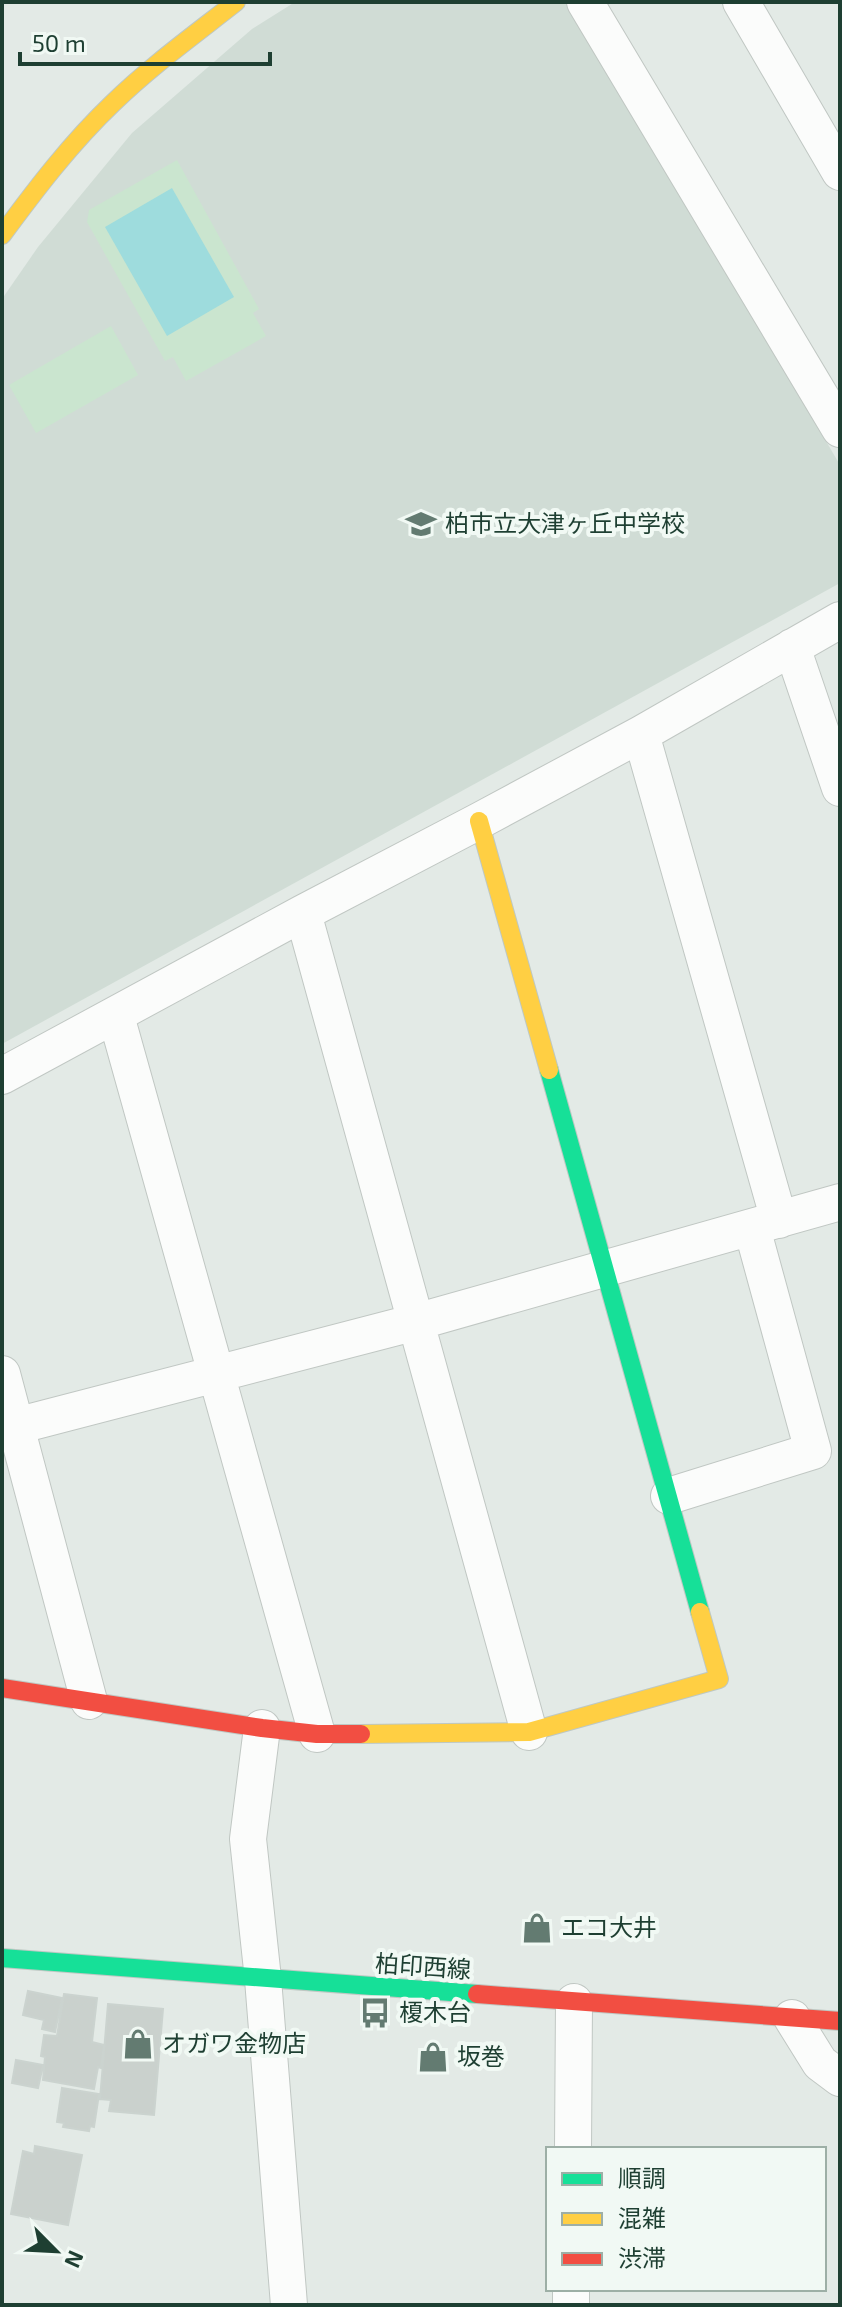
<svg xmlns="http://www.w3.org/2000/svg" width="842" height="2307" font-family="'Exo 2','Noto Sans JP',sans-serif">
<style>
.built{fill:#d0dcd5}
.green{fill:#cae5cf}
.water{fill:#9edcdd}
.building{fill:#cad1cd;stroke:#cbd3cf;stroke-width:2}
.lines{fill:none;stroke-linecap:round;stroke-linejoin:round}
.street-casing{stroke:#c0c7c3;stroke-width:38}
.fast-casing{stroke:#bec8c3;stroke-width:20}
.slow-casing{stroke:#bec8c3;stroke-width:20}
.jam-casing{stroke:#bec8c3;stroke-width:20}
.street{stroke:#fbfcfb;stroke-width:36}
.fast{stroke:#16e098;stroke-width:18}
.slow{stroke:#ffcf43;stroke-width:18}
.jam{stroke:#f24e42;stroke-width:18}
.labels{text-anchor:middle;stroke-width:8;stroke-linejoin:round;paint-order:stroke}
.poi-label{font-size:24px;fill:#1e3f32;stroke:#f1f9f4;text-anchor:start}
.street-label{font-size:24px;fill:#1e3f32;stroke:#f1f9f4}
</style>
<rect width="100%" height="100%" fill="#e3eae6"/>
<path class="built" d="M295 2H568L840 465V583L2 1044V299L38 247 132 133 252 29Z"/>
<path class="green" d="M177 160 259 309 253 313 266 336 186 381 173 357 165 361 87 222 89 210Z
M111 326 138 375 36 433 9 385Z"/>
<path class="water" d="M172 188 234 297 167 336 105 227Z"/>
<path class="building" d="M28 1991 62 1998 55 2032 42 2029 44 2020 23 2015Z
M64 1994 97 1998 92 2042 104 2045 101 2068 98 2067 94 2089 43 2080 45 2057 41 2056 44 2035 57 2036Z
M108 2004 163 2009 154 2115 109 2111 111 2100 100 2099Z
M16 2060 43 2065 38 2088 12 2083Z
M62 2088 99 2094 94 2127 90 2126 89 2131 63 2127 64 2123 57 2122Z
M35 2146 82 2155 68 2225 11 2214 23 2151 34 2154Z"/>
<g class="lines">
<g class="street-casing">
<path id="street" d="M585 2 840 429
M741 2 840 172
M792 647 840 788
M641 734 779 1220
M303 913 529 1732
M116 1016 317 1734
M2 1076 303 913 479 821 641 734 840 620
M2 1374 89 1701
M16 1426 416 1322 840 1202
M669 1496 813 1451 752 1228
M262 1728 248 1839 263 1979 289 2305
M792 2018 820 2063 840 2078
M573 2149 574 2002
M571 2305V2289"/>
</g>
<g class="fast-casing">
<path id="fast" d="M549 1070 700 1612
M2 1958 477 1994"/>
</g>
<g class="slow-casing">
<path id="slow" d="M2 235C36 189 71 143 113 103 151 66 194 35 236 2
M479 821 549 1070
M361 1734 529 1732 719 1679 700 1612"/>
</g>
<g class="jam-casing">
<path id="jam" d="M2 1688 262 1728 317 1734H361
M477 1994 840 2021"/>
</g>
<use href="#street" class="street"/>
<use href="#fast" class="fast"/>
<use href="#slow" class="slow"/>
<use href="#jam" class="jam"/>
</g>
<defs>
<g id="school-bare" transform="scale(2.4)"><path d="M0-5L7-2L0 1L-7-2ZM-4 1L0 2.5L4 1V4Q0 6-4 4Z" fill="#637b71" stroke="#f1f9f4" stroke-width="2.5" paint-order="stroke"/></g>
<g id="shop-bare" transform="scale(2.4)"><path d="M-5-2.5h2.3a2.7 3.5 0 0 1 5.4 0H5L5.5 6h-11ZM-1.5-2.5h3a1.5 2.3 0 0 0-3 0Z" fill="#637b71" stroke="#f1f9f4" stroke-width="2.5" paint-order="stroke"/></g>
<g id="bus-bare" transform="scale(2.4)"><path d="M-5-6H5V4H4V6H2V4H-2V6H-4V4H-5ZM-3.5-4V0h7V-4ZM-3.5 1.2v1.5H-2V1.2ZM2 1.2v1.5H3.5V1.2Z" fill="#637b71" stroke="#f1f9f4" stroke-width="2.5" paint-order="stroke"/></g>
</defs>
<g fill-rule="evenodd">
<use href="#school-bare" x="421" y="524"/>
<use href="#shop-bare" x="537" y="1928"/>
<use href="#bus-bare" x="375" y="2013"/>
<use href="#shop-bare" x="138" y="2044"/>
<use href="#shop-bare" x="433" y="2057"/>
</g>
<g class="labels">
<g class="poi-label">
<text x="445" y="532">柏市立大津ヶ丘中学校</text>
<text x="561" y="1936">エコ大井</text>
<text x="399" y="2021">榎木台</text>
<text x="162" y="2052">オガワ金物店</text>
<text x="457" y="2065">坂巻</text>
</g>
<g class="street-label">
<text transform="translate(423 1967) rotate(4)" y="8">柏印西線</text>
</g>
</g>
<rect width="842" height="2307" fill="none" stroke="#1e3f32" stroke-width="8"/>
<rect x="546" y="2147" width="280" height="144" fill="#f1f9f4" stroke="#9dafa6" stroke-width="2"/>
<rect x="562" y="2173" width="40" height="12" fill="#16e098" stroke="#9dafa6" stroke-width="2"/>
<text x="618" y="2187" font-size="24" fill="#1e3f32">順調</text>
<rect x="562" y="2213" width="40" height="12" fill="#ffcf43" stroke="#9dafa6" stroke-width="2"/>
<text x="618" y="2227" font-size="24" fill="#1e3f32">混雑</text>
<rect x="562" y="2253" width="40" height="12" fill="#f24e42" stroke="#9dafa6" stroke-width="2"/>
<text x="618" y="2267" font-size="24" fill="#1e3f32">渋滞</text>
<g transform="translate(56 2251) rotate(114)" stroke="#f1f9f4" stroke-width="6" paint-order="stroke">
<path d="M0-6L14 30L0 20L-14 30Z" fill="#1e3f32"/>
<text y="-12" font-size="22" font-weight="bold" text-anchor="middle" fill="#1e3f32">N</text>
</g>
<path d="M20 52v12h250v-12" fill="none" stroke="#1e3f32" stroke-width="4"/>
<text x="32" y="52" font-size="24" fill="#1e3f32" stroke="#f1f9f4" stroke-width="6" paint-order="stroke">50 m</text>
</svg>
